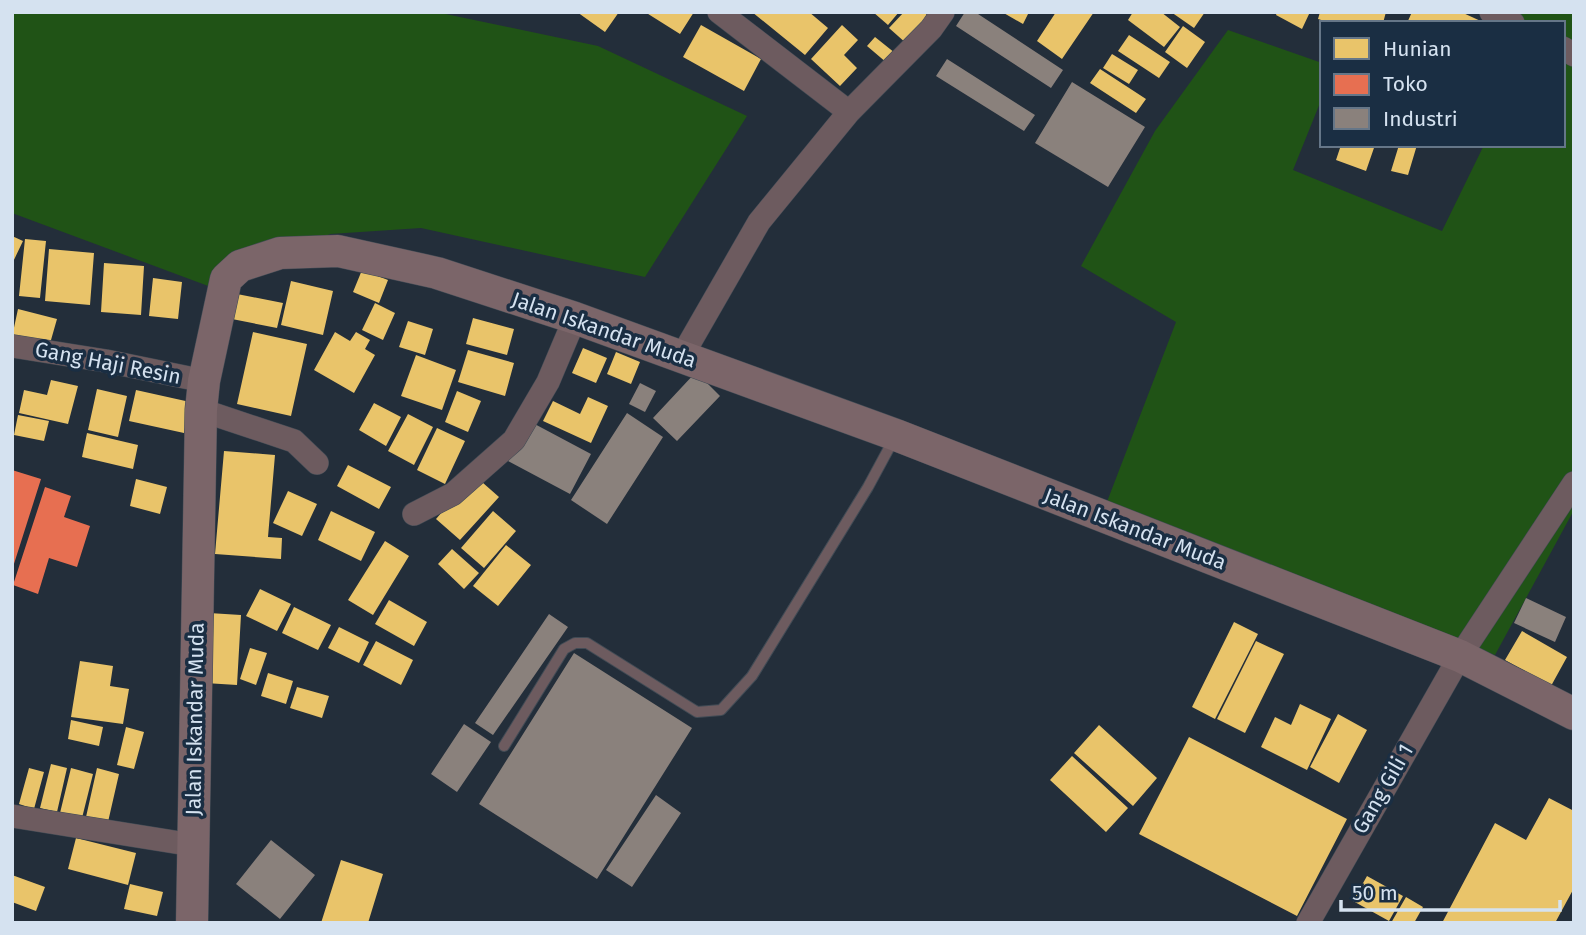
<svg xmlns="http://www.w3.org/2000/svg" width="1586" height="935" font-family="'Fira Sans',sans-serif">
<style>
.green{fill:#205316}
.homes{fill:#e9c46a}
.shops{fill:#e76f51}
.industry{fill:#8a817c}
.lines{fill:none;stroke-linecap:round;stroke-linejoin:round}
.lane-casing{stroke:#414b55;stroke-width:12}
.street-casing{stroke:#414b55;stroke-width:24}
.secondary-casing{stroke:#414b55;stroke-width:33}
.lane{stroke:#6d5b5f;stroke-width:10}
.street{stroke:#6d5b5f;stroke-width:23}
.secondary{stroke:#7b6569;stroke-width:32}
.labels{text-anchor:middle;stroke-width:7;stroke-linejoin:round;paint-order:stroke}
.street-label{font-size:21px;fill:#d5e2f0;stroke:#1a2e43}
</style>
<rect width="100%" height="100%" fill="#232e3a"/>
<path class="green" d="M12 12H436L598 46 747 116 645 277 421 228 330 234 219 290 12 213Z
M1507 12H1574V510L1495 655 1100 520 1176 322 1081 266 1155 131 1228 30 1322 63V98L1293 170 1442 231 1484 145H1563V23H1524Z"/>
<path class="homes" d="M577 12H619L605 32Z
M645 12H694L680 34Z
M752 12H809L828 28 805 55Z
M873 12H899L888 25Z
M904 12H924L930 18 907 44 889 28Z
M1002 12H1029L1023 24Z
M1056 12H1094L1062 59 1037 41Z
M1133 12H1161L1180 27 1164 47 1128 20Z
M1171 12H1205L1194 28Z
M1277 12H1310L1302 29 1276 15Z
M1320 12H1386L1383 23H1331L1318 19Z
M1412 12H1461L1485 23H1407Z
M701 25 761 59 744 91 683 57Z
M842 25 858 40 844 55 857 68 840 86 811 59Z
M1183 26 1205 42 1187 68 1165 52Z
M1129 35 1170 62 1159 78 1118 51Z
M875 37 895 53 887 63 867 46Z
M1112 54 1138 70 1129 84 1103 68Z
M1100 69 1146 99 1136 113 1090 83Z
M1341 145H1375L1366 171 1336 160Z
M1399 145H1417L1408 175 1391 171Z
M12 236 23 241 12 264Z
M25 239 46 241 40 298 19 296Z
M49 249 94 253 90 305 45 301Z
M104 263 144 266 141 315 101 312Z
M362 270 388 280 379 303 353 292Z
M153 278 182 282 178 319 149 316Z
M291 281 333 291 323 335 281 325Z
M237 294 283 303 277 328 232 319Z
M375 303 395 313 383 340 362 330Z
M18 309 57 319 49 347 12 337Z
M473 318 514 329 507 355 466 344Z
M408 321 433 329 425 355 399 347Z
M253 332 307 344 291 416 237 404Z
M335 332 350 341 356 332 370 340 365 349 375 355 354 393 314 370Z
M583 348 607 358 596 383 572 373Z
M468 350 514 363 505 396 458 382Z
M616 352 640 362 631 384 607 374Z
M416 355 456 370 442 410 401 396Z
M51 380 78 386 68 424 19 413 24 390 47 395Z
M97 389 127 396 118 437 88 430Z
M136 390 190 402 184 433 129 421Z
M457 391 481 401 468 432 445 422Z
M588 397 608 406 591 443 543 421 553 401 580 414Z
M374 403 401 417 386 446 359 430Z
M408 414 433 427 414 465 388 451Z
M18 415 49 421 44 441 14 435Z
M437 428 465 441 445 484 417 470Z
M87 433 138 445 133 469 82 457Z
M224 451 275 455 268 537 282 538 281 559 215 554Z
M348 465 391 487 379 509 337 486Z
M474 475 499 497 460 540 436 519Z
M136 479 167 487 160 514 130 506Z
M288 491 317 504 302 536 273 523Z
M331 511 375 532 361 561 318 540Z
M493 511 516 531 484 568 461 548Z
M385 541 409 556 373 615 348 600Z
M506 545 531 565 498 606 473 586Z
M452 549 479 573 464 589 438 564Z
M260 589 291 604 277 631 246 616Z
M389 600 427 622 414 646 375 624Z
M294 607 331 625 318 650 282 633Z
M209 613 241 615 237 685 205 683Z
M1234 622 1258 634 1215 719 1192 707Z
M339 627 369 642 359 663 328 648Z
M1522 631 1567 657 1551 686 1505 660Z
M376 641 413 660 401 685 363 665Z
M1256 641 1284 654 1245 733 1217 719Z
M250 648 267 653 256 685 240 679Z
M80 661 113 666 110 686 129 689 123 724 71 717Z
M268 673 293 681 286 704 261 696Z
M297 687 329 696 322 718 290 708Z
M1300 704 1331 719 1307 770 1261 747 1275 717 1291 725Z
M1338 714 1367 730 1339 783 1310 767Z
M71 720 103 727 99 746 68 739Z
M1099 725 1157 778 1133 806 1074 753Z
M126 727 144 732 134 769 117 765Z
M1189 737 1347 819 1297 916 1139 834Z
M1072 756 1128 808 1106 832 1050 780Z
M51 764 67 768 57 812 40 808Z
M29 768 44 772 34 809 19 804Z
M71 768 93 774 82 818 60 813Z
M97 768 119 774 108 822 86 817Z
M1549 798 1574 811V888L1555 923H1442L1495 823 1526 840Z
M76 838 136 853 128 885 68 869Z
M341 860 383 874 368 923H321Z
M12 875 45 887 36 911 12 902Z
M1367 876 1403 896 1389 921 1353 901Z
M130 884 163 892 157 916 124 909Z
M1406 897 1423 907 1414 923H1391Z"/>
<path class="shops" d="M12 470 41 479 13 567H12Z
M45 487 71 496 64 517 90 526 77 567 49 558 38 594 13 585Z"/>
<path class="industry" d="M965 12H975L1063 70 1051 88 956 26Z
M947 59 1035 115 1024 131 936 76Z
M1072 82 1145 127 1108 187 1035 143Z
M696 372 720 396 677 441 653 418Z
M640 383 656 391 645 412 629 404Z
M627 413 663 437 607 524 571 500Z
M529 421 591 454 570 494 508 461Z
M1526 598 1566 617 1555 642 1514 623Z
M549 614 568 627 493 735 475 723Z
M574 653 692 728 597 879 479 804Z
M464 724 491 742 457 792 431 774Z
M656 795 681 813 632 887 606 870Z
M271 840 315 875 280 919 236 884Z"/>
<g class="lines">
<g class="lane-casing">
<path id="lane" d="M504 746 564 649 575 643H587L697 712 721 710 752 676 868 487 895 437"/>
</g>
<g class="street-casing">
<path id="street" d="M719 12 849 112
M1491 12 1513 23
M1563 48 1574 55
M12 346 106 361 204 381
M682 356 759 222 849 112 931 29 943 12
M201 410 294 441 317 463
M414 514 453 494 514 440 548 382 575 318
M12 816 193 845
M1308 923 1460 656 1574 483"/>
</g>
<g class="secondary-casing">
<path id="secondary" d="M192 923 201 410 204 381 226 279 240 266 280 253 338 251 437 273 575 318 896 435 1460 656 1574 714"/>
</g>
<use href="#lane" class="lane"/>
<use href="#street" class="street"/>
<use href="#secondary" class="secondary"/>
</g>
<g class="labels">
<g class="street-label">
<text transform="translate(604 330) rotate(19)" y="7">Jalan Iskandar Muda</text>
<text transform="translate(108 363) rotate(11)" y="7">Gang Haji Resin</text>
<text transform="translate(1135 529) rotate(21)" y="7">Jalan Iskandar Muda</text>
<text transform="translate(195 719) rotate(-89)" y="7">Jalan Iskandar Muda</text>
<text transform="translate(1383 789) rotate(-60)" y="7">Gang Gili 1</text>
</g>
</g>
<rect width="1586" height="935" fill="none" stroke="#d5e2f0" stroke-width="28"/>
<rect x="1320" y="21" width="245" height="126" fill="#1a2e43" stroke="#657688" stroke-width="2"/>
<rect x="1334" y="38" width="35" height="21" fill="#e9c46a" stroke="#657688" stroke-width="2"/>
<text x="1383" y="56" font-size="21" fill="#d5e2f0">Hunian</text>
<rect x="1334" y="74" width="35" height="21" fill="#e76f51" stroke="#657688" stroke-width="2"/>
<text x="1383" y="91" font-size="21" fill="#d5e2f0">Toko</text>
<rect x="1334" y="108" width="35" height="21" fill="#8a817c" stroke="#657688" stroke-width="2"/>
<text x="1383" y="126" font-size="21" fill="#d5e2f0">Industri</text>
<path d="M1341 900v10h219v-10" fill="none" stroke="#d5e2f0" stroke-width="3.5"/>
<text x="1352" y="900" font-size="21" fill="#d5e2f0" stroke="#1a2e43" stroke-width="5" paint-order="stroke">50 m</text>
</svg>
